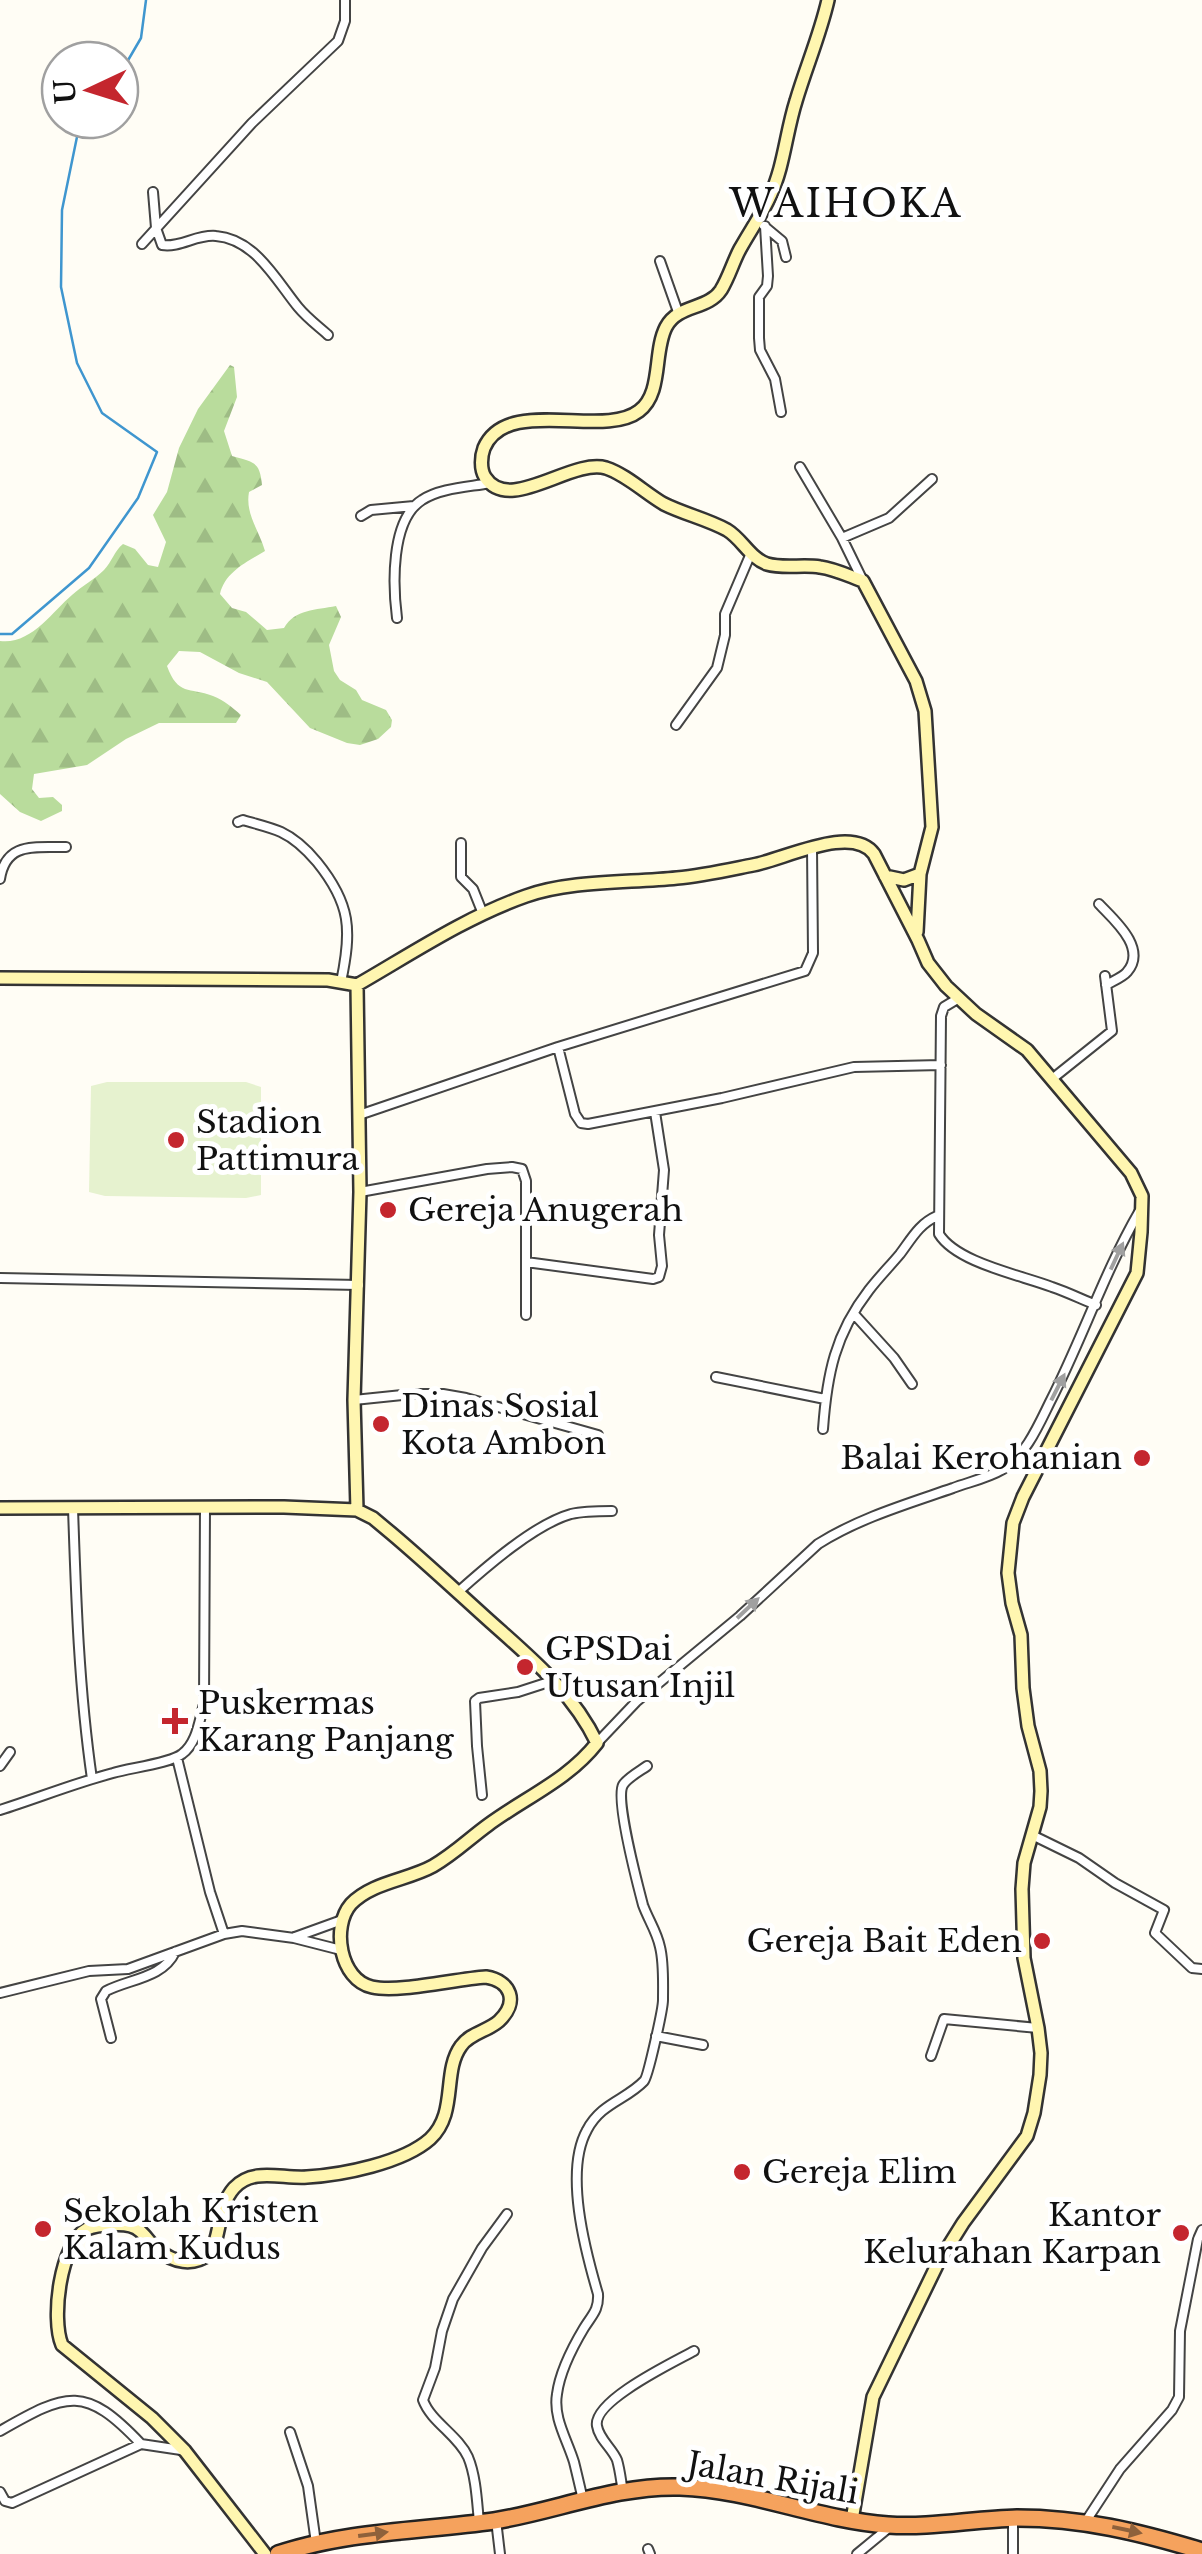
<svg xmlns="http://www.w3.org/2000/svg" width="1202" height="2554" font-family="'Libre Baskerville',serif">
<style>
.forest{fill:url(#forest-firs)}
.pitch{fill:#e6f2cf}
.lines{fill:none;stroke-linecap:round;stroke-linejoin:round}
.stream{stroke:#3f96cf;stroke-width:2.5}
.street-casing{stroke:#444;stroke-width:12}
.secondary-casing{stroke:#333;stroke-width:16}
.highway-casing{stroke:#222;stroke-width:20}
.street{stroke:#fff;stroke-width:8}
.secondary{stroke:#fff6b0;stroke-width:11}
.highway{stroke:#f5a25d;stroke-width:15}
.oneway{fill:#a0a0a0}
.oneway2{fill:#8e613b}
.poi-dot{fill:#c4262e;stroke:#fff;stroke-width:4}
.labels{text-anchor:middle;stroke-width:10;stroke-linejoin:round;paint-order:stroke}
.poi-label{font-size:32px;fill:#111;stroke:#fff;text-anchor:start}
.street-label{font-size:32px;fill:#111;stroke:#fff}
.quarter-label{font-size:38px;letter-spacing:2.5px;fill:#111;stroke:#fff}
</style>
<defs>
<pattern id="forest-firs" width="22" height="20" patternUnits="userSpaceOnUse" patternTransform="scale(2.5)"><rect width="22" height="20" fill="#b9dc9c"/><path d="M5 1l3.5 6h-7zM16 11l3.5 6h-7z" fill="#9ebc85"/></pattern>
</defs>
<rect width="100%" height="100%" fill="#fffdf5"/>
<path class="forest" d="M230 365 234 367 237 397 224 431 232 456C253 462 260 461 262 485L249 492C245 514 259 530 265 551 247 562 225 572 220 594L232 608 246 612 267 630 284 628C295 609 316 610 336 606L341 617 329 645 334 671 340 680 356 690 362 700 386 710 392 720 391 727 378 739 360 745 347 743 310 728 267 682 239 673 200 652 179 651 167 666C178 696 189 687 213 696 224 700 233 708 241 715L236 723H159L126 739 87 765 34 774 32 789 39 798 53 797 62 805V811L41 821 20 812 0 794V641C31 645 52 612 72 595 82 586 95 579 104 570 112 562 114 551 123 544L135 549 148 565 158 567 166 542 153 515 167 492 179 448 198 409Z"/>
<path class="pitch" d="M107 1082H246L261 1087V1195L246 1198 105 1196 89 1192 91 1086Z"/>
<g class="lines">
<path class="stream" d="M120 74 141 38 146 0
M0 634H12L89 568 138 498 157 452 102 413 77 363 61 287 62 210 78 132 87 120"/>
<g class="street-casing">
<path id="street" d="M153 192 156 228 162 245C180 248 197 234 216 236 255 239 276 280 298 307 307 318 318 326 328 335
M764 226 782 241 786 257
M765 226 768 276 767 286 759 297V338L760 350 775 379 781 412
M142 244 252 123 338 41 345 21V0
M660 261 678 312
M800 467 842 538 863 581
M361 516 371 510 414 506
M842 538 889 518 932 479
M397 618C393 587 390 520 422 500 440 488 469 487 490 483
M676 725 717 668 725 635V614L751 553
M238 822 243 820C256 824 270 827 281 832 296 839 307 850 317 862 351 904 352 930 341 982
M461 843V877L473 889 483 914
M0 879C6 841 35 848 66 847
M1099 904C1113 919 1148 948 1127 972 1123 977 1113 981 1106 985
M959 998 944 1007 941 1016 939 1234C957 1263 1021 1275 1052 1287 1067 1292 1081 1299 1096 1305
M558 1047 805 971 813 953 812 848
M1052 1079 1112 1031 1105 976
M359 1115 558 1047 575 1114 581 1123 588 1124 722 1098 854 1067 941 1065
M360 1192 487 1169 512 1167 522 1169 526 1181V1315
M526 1262 653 1279 659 1277 662 1266 659 1235 664 1170 655 1112
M0 1278 359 1285
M854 1314 894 1358 912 1384
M716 1377 825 1399
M354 1400 412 1394H443L466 1398 598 1435
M823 1429C827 1374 835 1334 869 1290 879 1277 890 1266 900 1254 912 1238 919 1224 937 1216
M73 1508C76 1599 79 1689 92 1779
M458 1592C486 1567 535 1524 571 1514 584 1511 599 1511 612 1511
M597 1743 636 1702 740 1616 818 1544C859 1518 907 1504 953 1488 969 1482 988 1478 1003 1469 1027 1454 1039 1424 1051 1400 1082 1339 1105 1271 1139 1212
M177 1758 210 1892 224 1934
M0 1766 10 1752
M482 1795 477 1746 475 1701 479 1698 518 1692 552 1681
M0 1810C38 1798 75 1783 113 1773 130 1768 171 1763 182 1754 197 1743 199 1721 204 1704L205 1507
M1032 1835 1079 1858 1115 1883 1164 1910 1155 1933 1192 1968 1202 1969
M295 1937 342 1920
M0 1993 89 1971 128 1969 224 1934 242 1931 294 1938 341 1950
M656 2036 703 2045
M111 2038 101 1999 106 1991C129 1979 163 1978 175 1952
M931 2056 944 2019 1038 2028
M0 2431C68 2392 85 2385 141 2444
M290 2432 308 2486 316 2543
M0 2492 5 2501 12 2503 141 2444 181 2450
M623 2492C621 2481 620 2470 617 2460 612 2448 599 2439 597 2426 592 2401 674 2362 694 2351
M583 2500C580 2487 577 2474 574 2462 567 2439 553 2418 557 2394 560 2371 572 2348 584 2328 592 2315 599 2310 598 2294 585 2250 564 2171 587 2130 601 2103 626 2100 644 2081 648 2077 663 2009 663 2000 663 1983 664 1963 660 1947 657 1932 648 1919 643 1905 638 1886 615 1799 623 1785 627 1778 640 1771 647 1766
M496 2520 500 2554
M1086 2521 1120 2469 1172 2410 1179 2397 1180 2331 1198 2239 1202 2230
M479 2522C477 2502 476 2476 468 2457 458 2435 431 2422 423 2400L435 2368 442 2331 453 2299 482 2248 507 2214
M648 2549 650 2554
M857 2554 891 2526
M1013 2554V2519"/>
</g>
<g class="secondary-casing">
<path id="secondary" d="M828 0C820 35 806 67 796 101 786 132 784 167 770 196 762 214 750 231 740 249 733 262 729 277 721 290 708 310 678 304 666 327 653 352 663 393 639 411 603 439 507 395 484 448 481 456 480 469 485 477 509 515 571 458 606 468 627 475 645 493 664 504 684 514 707 519 727 530 742 539 750 558 767 564 784 569 803 564 820 567 835 569 849 576 863 581L916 681 925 711 932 827 920 874 917 932
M885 876 904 880 920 874
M0 978 328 980 357 985C411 954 466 917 526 896 571 880 629 883 677 878 702 876 728 870 753 865 785 859 852 824 874 854L918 940 928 963 946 986 976 1014 1027 1050 1131 1173 1142 1196 1141 1232 1137 1273 1023 1497 1013 1523 1008 1573 1012 1603 1021 1635 1023 1688 1028 1726 1040 1771 1041 1791 1040 1807 1024 1863 1022 1889 1024 1958 1038 2028 1041 2053 1040 2075 1034 2113 1027 2136 963 2223 938 2263 873 2397 852 2520
M357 985 360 1192 354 1400 357 1510
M0 1508 284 1507 357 1510 373 1518 391 1533C423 1560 453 1588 484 1616 527 1655 571 1689 597 1743 568 1780 526 1797 488 1825 470 1838 454 1854 433 1866 408 1880 372 1882 351 1904 331 1927 340 1980 372 1987 399 1993 455 1979 486 1977 511 1981 519 2002 499 2021 488 2031 470 2033 461 2046 442 2072 458 2113 430 2139 403 2163 342 2175 307 2177 282 2179 253 2167 234 2188 218 2206 221 2233 211 2253 193 2267 173 2263 156 2248 150 2243 146 2236 140 2231 132 2224 120 2224 110 2225 103 2225 94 2226 87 2229 60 2243 51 2319 62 2345L152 2418 185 2451 265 2554"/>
</g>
<g class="highway-casing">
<path id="highway" d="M278 2554C348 2531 422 2531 494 2521 556 2511 616 2485 680 2487 751 2489 818 2520 888 2525 930 2528 974 2519 1017 2518 1082 2518 1139 2532 1202 2551"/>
</g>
<use href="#street" class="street"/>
<use href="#secondary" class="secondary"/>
<use href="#highway" class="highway"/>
</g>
<defs><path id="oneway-solid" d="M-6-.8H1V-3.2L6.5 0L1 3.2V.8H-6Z" transform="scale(2.5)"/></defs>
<g class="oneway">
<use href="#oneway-solid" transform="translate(1117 1256) rotate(-65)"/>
<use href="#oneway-solid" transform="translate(1058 1387) rotate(-63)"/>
<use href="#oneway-solid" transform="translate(748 1608) rotate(-43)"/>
</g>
<g class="oneway2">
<use href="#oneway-solid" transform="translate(1127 2530) rotate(12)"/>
<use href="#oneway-solid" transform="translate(373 2534) rotate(-8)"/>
</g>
<g class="poi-dot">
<circle cx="176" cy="1140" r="10"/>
<circle cx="388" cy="1210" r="10"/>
<circle cx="381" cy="1424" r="10"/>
<circle cx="1142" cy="1458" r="10"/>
<circle cx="525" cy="1667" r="10"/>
<path d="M170 1706h10v10h10v10h-10v10h-10v-10h-10v-10h10z"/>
<circle cx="1042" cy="1941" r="10"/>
<circle cx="742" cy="2172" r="10"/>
<circle cx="43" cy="2229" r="10"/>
<circle cx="1181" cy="2233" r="10"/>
</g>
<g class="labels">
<g class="poi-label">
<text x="196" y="1133">Stadion<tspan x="196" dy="37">Pattimura</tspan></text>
<text x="408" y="1221">Gereja Anugerah</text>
<text x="401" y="1417">Dinas Sosial<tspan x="401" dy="37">Kota Ambon</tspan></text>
<text x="1122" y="1469" text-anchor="end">Balai Kerohanian</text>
<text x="545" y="1660">GPSDai<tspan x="545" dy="37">Utusan Injil</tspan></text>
<text x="198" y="1714">Puskermas<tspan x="198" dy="37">Karang Panjang</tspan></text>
<text x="1022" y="1952" text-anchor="end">Gereja Bait Eden</text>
<text x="762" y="2183">Gereja Elim</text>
<text x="63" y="2222">Sekolah Kristen<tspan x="63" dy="37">Kalam Kudus</tspan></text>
<text x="1161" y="2226" text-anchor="end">Kantor<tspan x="1161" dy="37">Kelurahan Karpan</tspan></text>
</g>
<g class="street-label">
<text transform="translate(773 2478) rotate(10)" y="11">Jalan Rijali</text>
</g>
<g class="quarter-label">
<text x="846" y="217">WAIHOKA</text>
</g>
</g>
<g transform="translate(90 90) rotate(266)"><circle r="48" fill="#ffffff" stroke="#a0a0a0" stroke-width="2.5"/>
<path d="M0-8L18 38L0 25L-18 38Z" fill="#c4262e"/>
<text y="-15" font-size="28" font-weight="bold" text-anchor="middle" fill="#111111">U</text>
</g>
</svg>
